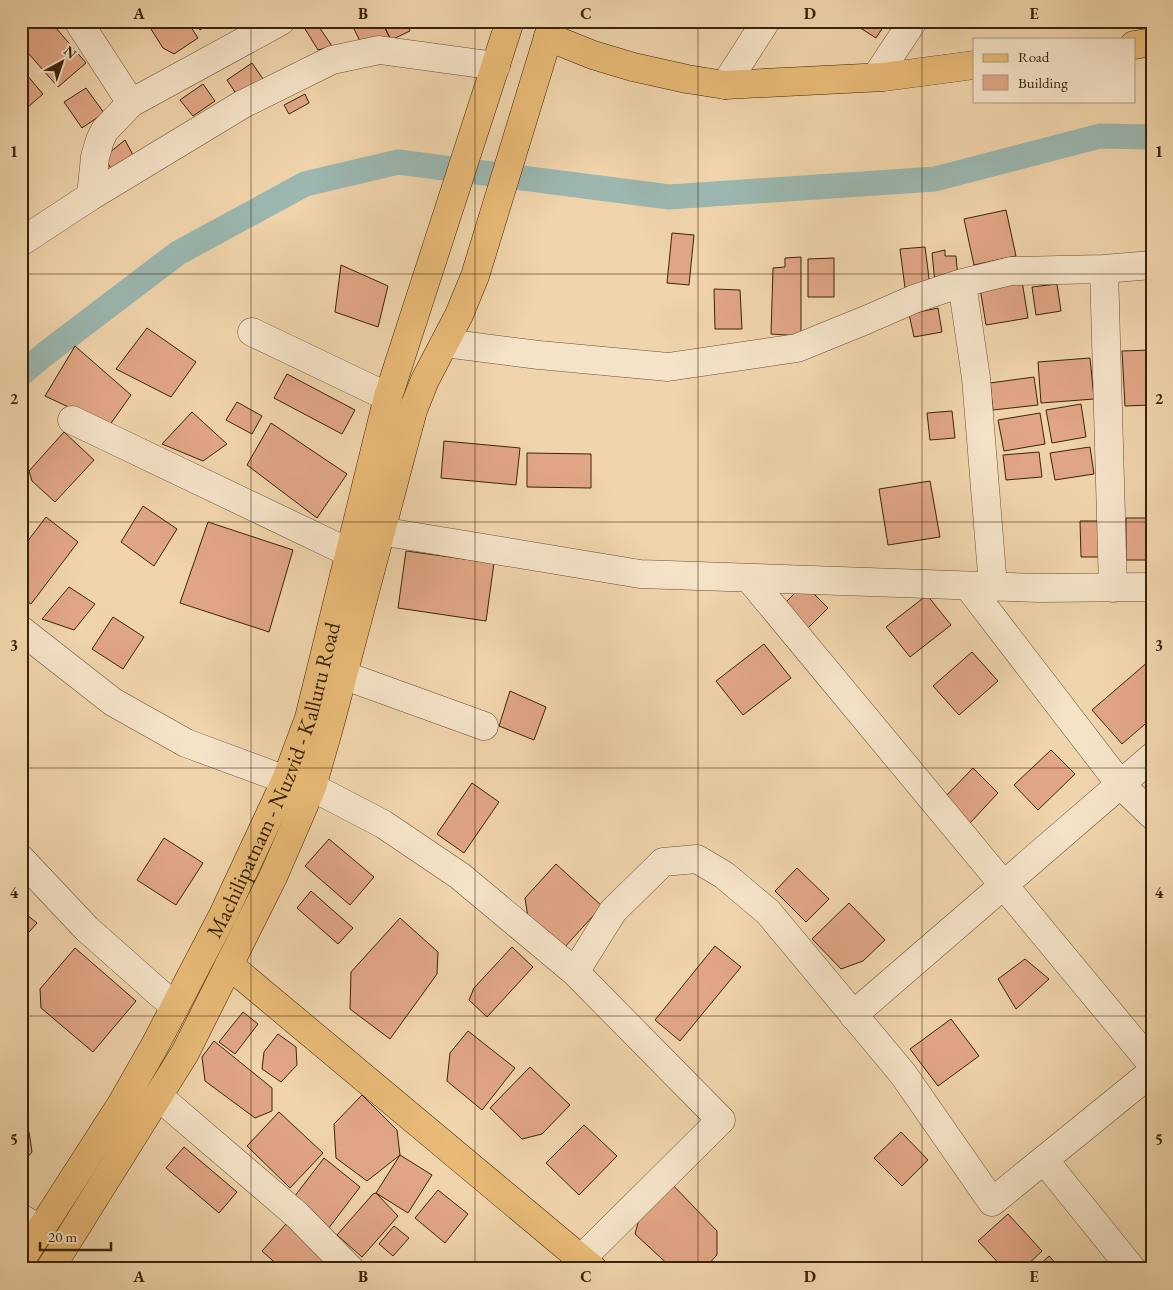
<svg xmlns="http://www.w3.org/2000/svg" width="1173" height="1290" font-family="'EB Garamond',serif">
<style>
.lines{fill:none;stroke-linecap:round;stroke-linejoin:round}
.canal{stroke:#9bb7b0;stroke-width:25}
.building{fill:#e1a686;stroke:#3a240a}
.minor-casing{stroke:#685032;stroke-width:29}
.major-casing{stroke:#3a240a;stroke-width:29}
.highway-casing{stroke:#3a240a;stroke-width:29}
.minor{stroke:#f5e3c8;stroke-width:28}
.major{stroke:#e8ba76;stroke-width:28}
.highway{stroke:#e8ba76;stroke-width:28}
.grid{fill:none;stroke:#3a240a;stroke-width:1;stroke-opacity:0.55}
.labels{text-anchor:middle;stroke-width:4.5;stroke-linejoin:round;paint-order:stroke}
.street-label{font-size:22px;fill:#3a240a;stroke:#f5e3c8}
.neatline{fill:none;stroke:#3a240a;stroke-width:2}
.grid-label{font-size:16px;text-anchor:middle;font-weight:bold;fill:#3a240a}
</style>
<rect width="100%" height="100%" fill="#f0d4ab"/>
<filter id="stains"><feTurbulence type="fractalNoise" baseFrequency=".004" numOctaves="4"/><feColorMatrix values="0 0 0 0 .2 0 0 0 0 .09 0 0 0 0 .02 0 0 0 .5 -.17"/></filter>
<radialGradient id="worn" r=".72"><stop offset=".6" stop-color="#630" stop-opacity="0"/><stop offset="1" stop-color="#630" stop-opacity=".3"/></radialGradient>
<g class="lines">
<path class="canal" d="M21 374 45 354 178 253 305 184 398 162 669 197 935 179 1100 136 1152 137"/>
</g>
<path class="building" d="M35 21H50L86 63 58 87 21 45V30Z
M156 21H187L198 38 174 54 163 48 149 26Z
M195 21H212L200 30Z
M307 21H315L332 46 318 50 302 24Z
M350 21H381L391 40 361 43Z
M382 21H406L410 31 391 40Z
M856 21H887L876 38 854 24Z
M252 63 268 86 243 104 227 80Z
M21 68 43 94 21 113Z
M203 84 215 101 193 116 180 100Z
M86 88 104 113 82 128 64 102Z
M305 94 309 103 289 114 284 105Z
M125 140 133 155 113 172 104 157Z
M1006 210 1016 256 974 265 964 219Z
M672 233 694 235 689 285 667 283Z
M925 247 930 286 905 288 900 249Z
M945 250V256H956L958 279 935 283 932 253Z
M801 257V336L771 334 773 268 785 267V258Z
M834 258V297H808V259Z
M341 265 388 286 378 327 335 312Z
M1022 281 1028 318 986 325 980 288Z
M1057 284 1061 311 1036 315 1032 287Z
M714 289 740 290 742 329H715Z
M938 308 942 332 914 337 909 314Z
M147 328 196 362 171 397 116 369Z
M75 346 131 395 109 426 45 396Z
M1152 350V405L1125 406 1122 351Z
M1090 358 1094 399 1041 403 1038 362Z
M287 374 355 410 342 434 274 398Z
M1034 377 1038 405 993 410 990 383Z
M237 402 262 416 252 434 226 420Z
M1081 404 1086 437 1052 443 1046 410Z
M952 411 955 438 930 440 927 413Z
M192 412 227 444 203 461 162 444Z
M1040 413 1045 444 1004 451 998 420Z
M271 423 347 474 317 518 247 465Z
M64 432 94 460 55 502 32 481 29 471Z
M444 441 520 448 516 485 441 478Z
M1090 447 1094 474 1055 480 1050 453Z
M1039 452 1042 477 1006 480 1003 455Z
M527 453 591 454V488L527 487Z
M21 464 29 471 21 480Z
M930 481 940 537 888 545 879 489Z
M143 506 177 529 154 566 121 542Z
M46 517 78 542 31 604 21 597V550Z
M1126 518H1152V560H1126Z
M1080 521H1101L1102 557H1081Z
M208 522 293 550 269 632 180 603Z
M406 551 494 563 486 621 398 608Z
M804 584 828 608 807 629 783 605Z
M69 587 95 604 74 630 42 619Z
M927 595 951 625 910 657 886 627Z
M113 617 144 637 123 669 92 649Z
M764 644 791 678 743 715 716 681Z
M972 652 998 681 959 715 933 686Z
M1149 661 1152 664V718L1122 744 1092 710Z
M510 691 546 707 534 740 499 726Z
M1051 750 1075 774 1038 810 1014 785Z
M973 768 998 793 970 823 944 798Z
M472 783 499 802 464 853 437 834Z
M164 838 203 863 176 905 137 880Z
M329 839 374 877 350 905 305 866Z
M556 864 602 906 563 949 528 918 525 898Z
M797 868 829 899 806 922 775 891Z
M311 891 353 928 338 944 297 908Z
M849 903 885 940 863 961 841 969 812 939Z
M21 910 37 923 21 941Z
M400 918 438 952 437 974 390 1039 350 1009 351 972Z
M715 946 741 967 680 1041 655 1020Z
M512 947 533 967 487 1017 469 1000 474 988Z
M75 948 136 1001 93 1052 41 1008 40 989Z
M1025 959 1049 979 1016 1009 998 979Z
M243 1012 258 1024 235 1054 219 1042Z
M951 1019 979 1056 938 1086 910 1049Z
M468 1031 515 1068 482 1110 447 1081 450 1053Z
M278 1034 296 1047 297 1065 281 1082 262 1069 264 1052Z
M214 1041 272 1088V1111L255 1118 205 1081 202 1057Z
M530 1067 570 1105 542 1134 522 1139 490 1108Z
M362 1095 397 1130 400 1155 367 1181 336 1158 334 1124Z
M279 1112 323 1153 290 1188 247 1146Z
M21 1123 29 1132 32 1152 21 1165Z
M584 1125 617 1156 579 1195 546 1163Z
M901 1132 928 1160 902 1186 874 1158Z
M184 1147 237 1192 219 1213 166 1168Z
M400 1155 432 1175 408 1213 376 1193Z
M324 1158 360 1187 328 1229 291 1201Z
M669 1181 717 1231V1255L704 1269H673L635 1234 642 1208Z
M438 1190 468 1214 445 1243 415 1218Z
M376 1193 398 1216 362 1257 337 1235 373 1194Z
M1008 1214 1042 1251 1023 1269H1004L978 1241Z
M286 1224 328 1262 321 1269H282L262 1251Z
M394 1226 409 1238 393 1256 379 1244Z
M1049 1256 1061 1269H1035Z"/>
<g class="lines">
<g class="minor-casing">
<path id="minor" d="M78 21 131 103
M876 77 913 21
M725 85 766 21
M91 196 95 157 100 140 105 130 131 103 281 21
M21 242 91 196 243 104 332 60 379 50 496 66
M1104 269 1113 588
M962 283 976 378 993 586
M252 332 388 397
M445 343 539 355 668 367 797 348 866 320 914 299 962 283 1011 271 1104 269 1152 265
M72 420 350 553
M380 531 640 574 1040 588 1152 587
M749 578 1152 1064
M968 586 1120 784 1152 815
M21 630 113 702 186 743 286 780
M343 675 484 726
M312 787 383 824 460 876 575 972 721 1120 581 1259
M21 859 87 929 175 1007
M575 972 613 911 663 862 697 859 724 875 768 912 903 1074 992 1202 1152 1072
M853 1015 1152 757
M158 1096 297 1215 350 1269
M1044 1160 1132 1269
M21 1218 40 1229"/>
</g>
<g class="major-casing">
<path id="major" d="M548 37 593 55 633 67 687 79 725 85 884 77 974 65
M1134 45 1152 42
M229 965 593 1269"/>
</g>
<g class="highway-casing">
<g id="highway">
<path id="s1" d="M21 1260 122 1103 154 1047 223 915 286 780 309 718 388 397 510 21"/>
<path d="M50 1269 185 1053 273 877 312 787 330 724 413 410 425 380 459 315 475 276 553 21"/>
</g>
</g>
<use href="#minor" class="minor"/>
<use href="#major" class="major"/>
<use href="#highway" class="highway"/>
</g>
<path class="grid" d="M251 21V1269M475 21V1269M698 21V1269M922 21V1269M21 274H1152M21 522H1152M21 768H1152M21 1016H1152"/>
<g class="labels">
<g class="street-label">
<text dy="8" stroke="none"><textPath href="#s1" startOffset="545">Machilipatnam - Nuzvid - Kalluru Road</textPath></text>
</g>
</g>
<rect width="1173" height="1290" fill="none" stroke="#f0d4ab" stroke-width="55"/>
<rect x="973" y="38" width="162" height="65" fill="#f5e3c8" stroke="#aa977c"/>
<rect x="983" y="54" width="25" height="8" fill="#e8ba76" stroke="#aa977c"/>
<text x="1018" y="62" font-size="15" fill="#3a240a">Road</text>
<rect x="983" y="75" width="25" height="15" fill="#e1a686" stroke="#aa977c"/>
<text x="1018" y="88" font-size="15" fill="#3a240a">Building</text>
<g transform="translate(62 62) rotate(40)" stroke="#f5e3c8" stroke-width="4" paint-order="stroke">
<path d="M0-4L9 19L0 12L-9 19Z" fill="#3a240a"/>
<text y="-8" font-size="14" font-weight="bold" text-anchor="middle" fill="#3a240a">N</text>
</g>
<path d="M40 1242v8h71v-8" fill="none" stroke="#3a240a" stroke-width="2.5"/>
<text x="48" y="1242" font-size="15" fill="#3a240a" stroke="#f5e3c8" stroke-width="4" paint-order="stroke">20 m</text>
<rect x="28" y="28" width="1118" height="1234" class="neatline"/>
<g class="grid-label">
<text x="139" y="19">A</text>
<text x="363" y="19">B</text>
<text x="586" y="19">C</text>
<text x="810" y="19">D</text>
<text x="1034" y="19">E</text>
<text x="14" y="157">1</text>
<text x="1159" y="157">1</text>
<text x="14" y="404">2</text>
<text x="1159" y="404">2</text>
<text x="14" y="651">3</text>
<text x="1159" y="651">3</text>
<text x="14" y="898">4</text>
<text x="1159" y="898">4</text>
<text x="14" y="1145">5</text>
<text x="1159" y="1145">5</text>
<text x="139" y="1282">A</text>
<text x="363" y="1282">B</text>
<text x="586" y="1282">C</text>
<text x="810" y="1282">D</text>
<text x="1034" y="1282">E</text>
</g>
<rect width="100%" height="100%" filter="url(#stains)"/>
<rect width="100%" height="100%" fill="url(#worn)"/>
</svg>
